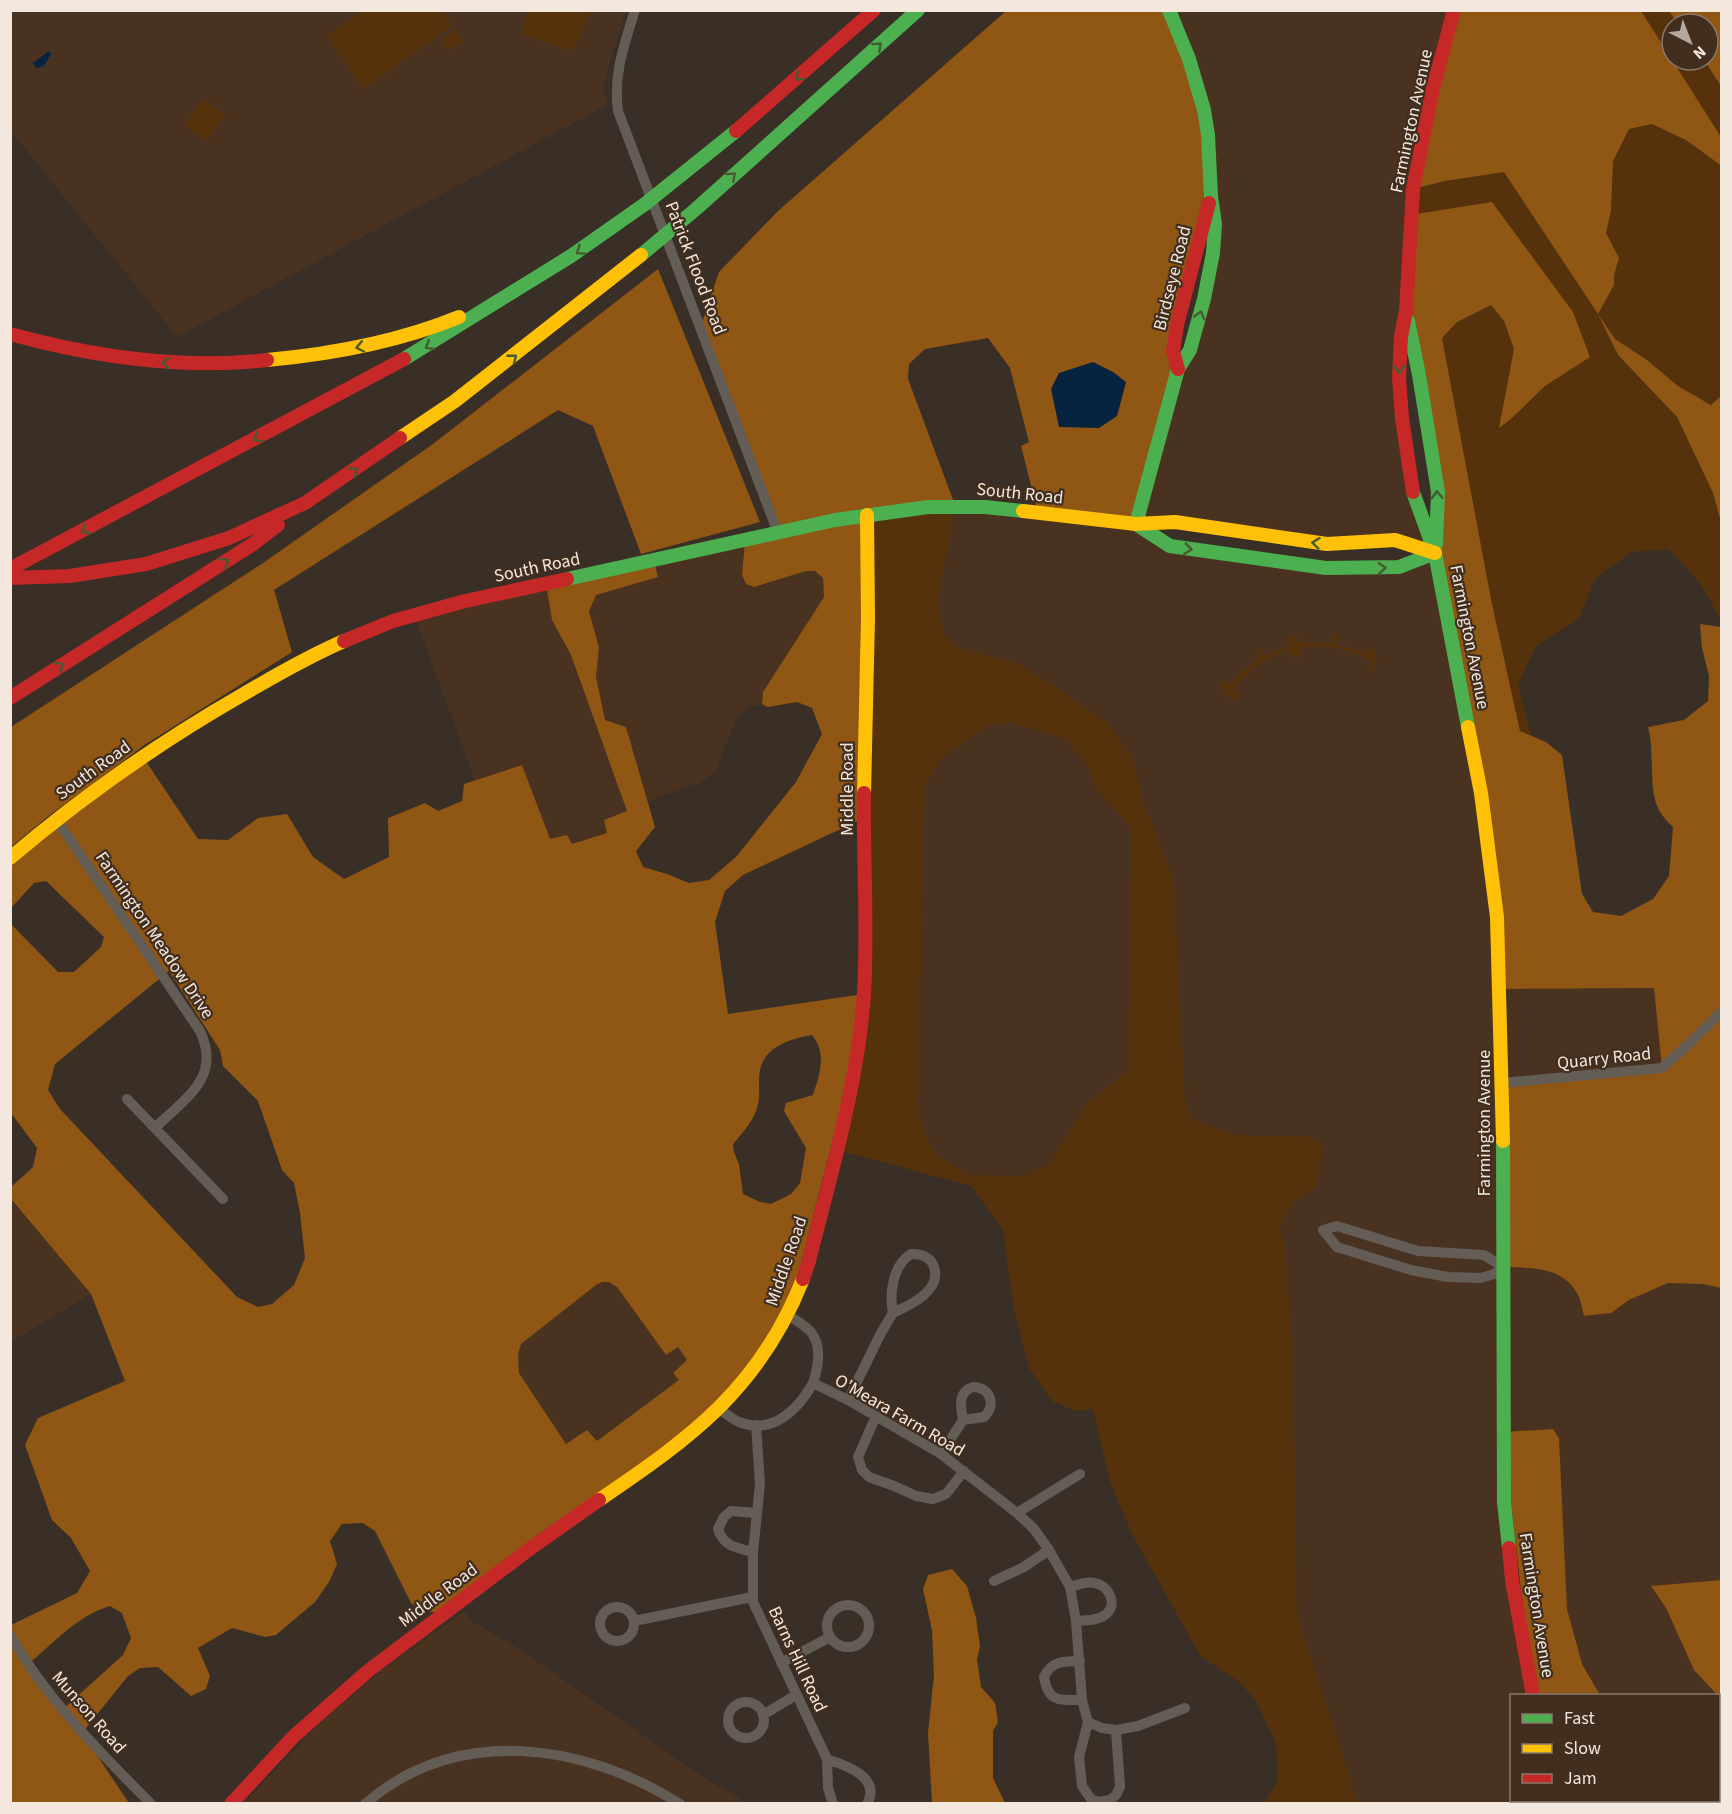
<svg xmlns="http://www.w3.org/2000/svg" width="1732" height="1814" font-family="'Source Sans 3',sans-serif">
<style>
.built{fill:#493320;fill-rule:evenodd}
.green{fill:#55320c;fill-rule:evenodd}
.forest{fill:#905613;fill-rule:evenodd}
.water{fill:#06233f}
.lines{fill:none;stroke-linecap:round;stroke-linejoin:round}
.street{stroke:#645d56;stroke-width:10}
.fast{stroke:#4caf50;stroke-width:14}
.slow{stroke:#ffc107;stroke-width:14}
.jam{stroke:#c62828;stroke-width:14}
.oneway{stroke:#455b30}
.labels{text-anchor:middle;stroke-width:4.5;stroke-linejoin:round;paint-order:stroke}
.street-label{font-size:18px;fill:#f4e8de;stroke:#412e1e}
</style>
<rect width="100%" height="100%" fill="#392f26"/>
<path class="built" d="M10 11H626L604 81V93L607 105 177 337 11 131Z
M1169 11H1454L1420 147 1413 189 1406 311 1401 337 1399 378 1402 418 1414 495 1435 553 1481 793 1497 917 1500 988H1654L1662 1068 1503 1083V1267L1545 1269 1563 1278 1571 1284 1578 1295 1584 1316 1611 1313 1629 1300 1668 1283 1703 1284 1721 1288V1580L1652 1586 1666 1608 1694 1670 1718 1696 1600 1695 1582 1664 1567 1609 1559 1438 1553 1429 1503 1433 1504 1502 1512 1580 1533 1695 1512 1696V1800L1556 1801V1803H1358L1297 1614 1293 1344 1285 1253 1280 1225 1296 1200 1316 1188 1323 1146 1309 1136H1247L1229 1133 1191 1119 1185 1101 1174 881 1141 795 1133 758 1107 722 1046 681 1018 663 959 648 944 634 938 602 955 505 985 507 1137 524 1178 369 1190 350 1204 299 1213 253 1215 224 1211 196 1208 135 1204 110 1191 63ZM1175 522 1327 544H1349L1395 540 1435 553 1399 567 1326 568 1170 546 1137 524Z
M745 541 742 575 746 584 754 587 806 571H815L823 578 824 597 763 692 762 704 750 707 737 717 715 773 699 783 648 801 626 728 605 720 596 677 599 648 588 611 596 595 614 588 654 561Z
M546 584 552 620 571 655 627 811 607 833 572 844 550 840 522 765 475 780 414 615Z
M1008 722 1066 739 1090 770 1094 787 1131 828 1128 1071 1085 1106 1049 1163 1024 1176 970 1175 939 1157 929 1143 918 1108 925 786 940 760 965 741 990 725Z
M10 1199 91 1294 11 1342H10Z
M602 1282H609L617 1287 666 1355 678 1347 687 1360 679 1380 596 1442 587 1430 566 1445 519 1373 518 1355 521 1344 596 1285Z
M464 1611 472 1621 519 1649 706 1779 748 1803 243 1804 316 1727 381 1671Z
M1718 1696 1722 1699V1778L1718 1779Z"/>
<path class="green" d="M362 11H442L453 25 364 89 326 36Z
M530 11V10L591 11 573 51 522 35 525 20Z
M1472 11H1721V397L1712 405 1678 386 1647 360 1615 339 1601 319 1618 355 1677 417 1713 493 1721 522V621C1706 590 1694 574 1668 549L1631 552 1595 579 1579 619 1536 646 1518 685 1531 735 1520 731 1492 604 1442 338 1457 322 1491 305 1504 321 1514 349 1500 427 1512 418 1545 386 1590 356 1410 215 1413 189 1461 178ZM1672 24H1708V60H1672Z
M456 30 463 41 448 51 441 40Z
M203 99 225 116 206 141 184 124Z
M955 505 938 602 944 634 959 648 1018 663 1046 681 1107 722 1133 758 1141 795 1174 881 1185 1101 1191 1119 1229 1133 1247 1136H1309L1323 1146 1316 1188 1296 1200 1280 1225 1285 1253 1293 1344 1297 1614 1358 1803H1265L1278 1780 1276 1744 1256 1701 1238 1681 1201 1657 1132 1534 1110 1482 1093 1409 1075 1411 1052 1401 1029 1368 1014 1310 1003 1230 971 1186 837 1150 860 1033 867 515ZM1008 722 1066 739 1090 770 1094 787 1131 828 1128 1070 1085 1106 1049 1163 1024 1176 970 1175 939 1157 929 1143 918 1108 925 786 940 760 965 741 990 725Z
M1335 633 1337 636 1336 644 1365 653 1369 647 1372 648C1379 657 1377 664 1370 673L1367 671 1372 662C1350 648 1324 644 1300 648L1301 655 1297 659 1292 658 1289 650C1266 657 1248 670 1233 689L1240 695 1239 698C1232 701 1225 697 1221 691V682L1224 681 1230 685 1245 669 1259 659 1255 651 1257 648 1263 656 1289 646 1288 636 1293 634 1297 637 1299 643H1331L1332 635Z"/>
<path class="forest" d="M1006 11H1169L1189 59 1211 196 1177 325 1178 369 1136 524 1038 513 1021 446 1029 442 1010 368 988 338 925 349 909 364 908 379 955 505 867 515 864 818 743 875 725 891 715 922 728 1014 864 994 860 1033 788 1315 719 1409 443 1614 422 1610 411 1603 375 1531 363 1523 342 1524 330 1541 337 1564 329 1582 315 1602 276 1635 265 1637 232 1628 198 1648 210 1676 206 1689 191 1696 158 1667 140 1668 128 1676 82 1733 129 1803H11V1625L77 1593 90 1571 71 1538 52 1520 25 1445 38 1418 125 1381 91 1294 11 1199V1187L33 1167 37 1148 11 1113V924L58 972H74L101 947 104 937 46 881 34 883 11 908V858L143 757 198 839 228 840 258 818 287 814 313 857 344 879 389 857 388 818 425 803 438 811 462 801 464 784 522 765 550 839 567 835 572 844 607 833 604 820 627 811 571 655 552 620 546 584 654 561 658 577 596 595 589 611 599 648 596 677 605 720 626 727 655 827 636 851 643 867 667 874 689 883 709 880 736 857 796 782 822 734 812 708 797 702 768 707 762 704 763 692 824 597 823 578 815 571H806L754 587 746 584 742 575 745 541 778 533 701 325 719 272 778 211ZM169 971 220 1050 223 1066 258 1101 282 1170 294 1183 300 1213 305 1258 294 1285 272 1304 258 1307 237 1297 60 1109 48 1090 55 1064ZM812 1035C827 1053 820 1074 813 1095L786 1103 784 1111 806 1148 800 1183 791 1194 771 1204 760 1202 743 1194 739 1164 734 1152 733 1144C743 1132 755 1120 758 1104 761 1092 757 1078 761 1066 768 1045 794 1038 812 1035ZM602 1282H609L617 1287 666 1355 678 1347 687 1360 673 1373 679 1380 597 1441 587 1430 566 1444 519 1373 518 1355 521 1344 596 1285ZM110 1606 122 1613 131 1638 123 1655 62 1710 28 1664C53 1644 78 1615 110 1606Z
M1454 11H1641L1721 137V167L1719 164 1686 140 1652 124 1629 129 1613 161 1611 210 1606 233 1619 258 1614 275V285L1598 314 1615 339 1647 360 1678 386 1711 405 1721 396V522L1713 493 1677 417 1618 355 1598 314 1504 172 1445 181 1413 189Z
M1669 11H1721V86L1704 60H1708V24H1678Z
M1492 202 1573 312 1590 357 1545 386 1512 418 1499 428 1514 349 1504 321 1491 305 1457 322 1442 338 1492 604 1520 731 1546 742 1562 755 1582 894 1593 912 1621 916 1653 899 1669 876 1673 827C1668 822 1661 815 1658 808 1648 787 1655 752 1648 727L1684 720 1708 701 1709 676 1702 648 1700 624 1721 627V1288L1703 1284 1668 1283 1629 1300 1611 1313 1584 1316C1582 1309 1581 1300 1577 1293 1562 1266 1529 1268 1503 1267V1083L1662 1068 1654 988 1500 989 1497 917 1435 553 1438 492 1406 311 1410 215Z
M658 269 760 522 641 554 593 426 558 410 274 590 292 652 146 744 46 818 11 847V727L263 563 433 444Z
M1553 1429 1559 1438 1567 1609 1582 1664 1600 1695H1533L1503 1432Z
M952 1569 967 1586 976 1618 980 1646 977 1659 981 1687 995 1703 998 1722 993 1731V1778L1005 1803H932L928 1733 934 1675 932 1630 923 1589 928 1575Z
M1721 1580H1722L1721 1699 1694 1670 1666 1608 1651 1586Z
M1721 1778V1803L1556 1804V1801L1718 1800 1719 1779Z"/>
<path class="water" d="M49 51 51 54 44 66 36 68 33 63Z
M1093 362 1113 372 1126 382 1117 416 1099 428 1059 427 1051 389 1059 373Z"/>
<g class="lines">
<path class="street" d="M635 10C624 45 613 75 618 111L778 533
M56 819 200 1031C222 1078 185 1098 155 1128
M1503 1083 1662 1068 1693 1040 1722 1011
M127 1099 223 1199
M1337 1226 1418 1251 1484 1255 1503 1267 1494 1274 1481 1278 1448 1277 1411 1270 1337 1247 1323 1230Z
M911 1254C921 1254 931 1257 934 1267 942 1291 910 1305 893 1313 889 1293 893 1265 911 1254Z
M788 1315C795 1320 805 1325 811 1332 822 1346 818 1368 813 1383L848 1400 941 1454 1017 1513 1034 1529 1049 1550 1070 1587 1076 1621 1082 1700 1088 1722 1079 1757 1082 1786 1091 1799 1098 1802 1110 1800 1116 1795 1120 1787 1116 1730 1102 1728 1088 1722
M973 1387C990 1387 997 1405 984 1417L963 1420C961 1407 957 1392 973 1387Z
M848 1400 881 1333 893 1313
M719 1409C725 1413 732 1419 739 1422 773 1435 798 1410 813 1383
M876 1416 858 1457 862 1470 869 1477 894 1486 916 1496 933 1499 946 1494 964 1471
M756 1425 760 1484 753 1552V1602L827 1759 828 1788 833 1804
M941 1454 963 1420
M1017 1513 1080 1474
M753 1552C737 1548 723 1546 718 1529L724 1517 731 1511 757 1513
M994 1581 1024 1567 1049 1550
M1070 1587C1078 1585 1086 1581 1094 1583 1109 1585 1119 1605 1105 1615 1097 1621 1085 1620 1076 1621
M827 1626a21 21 0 1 1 42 0a21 21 0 1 1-42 0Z
M600 1624a17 17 0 1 1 34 0a17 17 0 1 1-34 0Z
M634 1621 752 1597
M10 1635C47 1700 99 1751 151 1804
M1080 1661C1064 1661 1051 1661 1044 1677 1048 1703 1060 1700 1082 1700
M781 1663 830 1637
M728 1720a18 18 0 1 1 36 0a18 18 0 1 1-36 0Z
M763 1715 796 1695
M1116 1730 1138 1726 1185 1708
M827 1759C845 1765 882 1777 867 1804
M365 1804C457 1724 584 1743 680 1804"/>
<path class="fast" d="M641 255 696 209 918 10
M1408 321 1419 375 1438 492 1436 544
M404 359 571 256 645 204 736 131
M1413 492 1435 553 1468 727
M1136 524 1178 369 1190 350 1204 299 1213 253 1215 224 1211 196 1208 135 1204 110 1189 59 1169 10
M1136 524 1170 546 1326 568 1399 567 1435 553
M567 579 835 520 928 507H985L1023 511
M1503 1141 1504 1502 1509 1548
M1556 1800V1804"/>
<path class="slow" d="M267 360C333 354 398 342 459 317
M400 438 455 401 641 255
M1023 511 1136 524 1175 522 1327 544 1395 540 1435 553
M1468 727 1481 793 1497 917 1503 1141
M864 793 868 618 867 515
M10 858C83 796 160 742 242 695 276 675 309 656 344 641
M599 1500C692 1437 760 1388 803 1279"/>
<path class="jam" d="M736 131 874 10
M10 334C94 357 180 370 267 360
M1178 369 1173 351 1177 325 1209 203
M1413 492 1402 418 1399 378 1401 337 1406 311 1413 189 1433 88 1454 10
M10 569 404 359
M10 578 70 576 146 564 229 538 305 503 400 438
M344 641 393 621 465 601 567 579
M10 698 253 544 278 525
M803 1279 809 1261C831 1173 858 1084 864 994 868 927 863 860 864 793
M1509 1548 1512 1580 1533 1696
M231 1804 294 1736 368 1671 531 1548 599 1500"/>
</g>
<defs><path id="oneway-chevron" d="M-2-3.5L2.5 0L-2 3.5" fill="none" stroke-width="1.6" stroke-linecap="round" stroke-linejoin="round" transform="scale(1.5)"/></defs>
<g class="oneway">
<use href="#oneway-chevron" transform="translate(878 46) rotate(-42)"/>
<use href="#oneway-chevron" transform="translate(799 77) rotate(138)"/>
<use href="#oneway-chevron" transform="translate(732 176) rotate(-42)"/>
<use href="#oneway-chevron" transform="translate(580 251) rotate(146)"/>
<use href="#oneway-chevron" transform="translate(1200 315) rotate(-74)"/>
<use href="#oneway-chevron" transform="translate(429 346) rotate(149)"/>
<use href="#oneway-chevron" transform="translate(360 347) rotate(168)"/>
<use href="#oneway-chevron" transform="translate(513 358) rotate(-38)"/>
<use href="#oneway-chevron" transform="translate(166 363) rotate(-177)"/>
<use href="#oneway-chevron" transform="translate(1399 369) rotate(91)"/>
<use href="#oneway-chevron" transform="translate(257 438) rotate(152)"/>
<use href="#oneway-chevron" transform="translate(354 471) rotate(-34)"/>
<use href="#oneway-chevron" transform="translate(1437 495) rotate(-92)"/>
<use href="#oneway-chevron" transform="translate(85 530) rotate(152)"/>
<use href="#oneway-chevron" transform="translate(1316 543) rotate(-174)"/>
<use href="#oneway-chevron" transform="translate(1188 549) rotate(8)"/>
<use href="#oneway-chevron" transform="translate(225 562) rotate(-32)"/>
<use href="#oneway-chevron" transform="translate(1382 568) rotate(-4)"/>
<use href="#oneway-chevron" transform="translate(60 666) rotate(-32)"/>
</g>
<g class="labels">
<g class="street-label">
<text transform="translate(1411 121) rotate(-78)" y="6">Farmington Avenue</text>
<text transform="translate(696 268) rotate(69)" y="6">Patrick Flood Road</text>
<text transform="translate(1172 278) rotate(-76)" y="6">Birdseye Road</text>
<text transform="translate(1020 493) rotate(6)" y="6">South Road</text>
<text transform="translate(537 567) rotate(-12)" y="6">South Road</text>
<text transform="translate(1470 637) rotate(79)" y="6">Farmington Avenue</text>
<text transform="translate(93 770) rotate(-36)" y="6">South Road</text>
<text transform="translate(847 789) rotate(-90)" y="6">Middle Road</text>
<text transform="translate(155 935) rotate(56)" y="6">Farmington Meadow Drive</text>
<text transform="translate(1604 1058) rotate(-6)" y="6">Quarry Road</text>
<text transform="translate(1484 1123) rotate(-90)" y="6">Farmington Avenue</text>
<text transform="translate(786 1261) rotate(-71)" y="6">Middle Road</text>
<text transform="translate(900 1415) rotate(30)" y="6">O'Meara Farm Road</text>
<text transform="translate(438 1595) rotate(-37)" y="6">Middle Road</text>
<text transform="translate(1537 1605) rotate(81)" y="6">Farmington Avenue</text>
<text transform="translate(798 1659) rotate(65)" y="6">Barns Hill Road</text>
<text transform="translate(89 1712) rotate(49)" y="6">Munson Road</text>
</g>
</g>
<rect width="1732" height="1814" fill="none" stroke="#f4e8de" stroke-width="24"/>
<rect x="1510" y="1694" width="210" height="108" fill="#412e1e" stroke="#89786b" stroke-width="1.5"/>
<rect x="1522" y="1714" width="30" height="9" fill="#4caf50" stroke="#89786b" stroke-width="1.5"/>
<text x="1564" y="1724" font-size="18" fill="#f4e8de">Fast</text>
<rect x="1522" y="1744" width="30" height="9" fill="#ffc107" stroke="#89786b" stroke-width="1.5"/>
<text x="1564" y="1754" font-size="18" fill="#f4e8de">Slow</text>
<rect x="1522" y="1774" width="30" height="9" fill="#c62828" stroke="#89786b" stroke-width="1.5"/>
<text x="1564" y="1784" font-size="18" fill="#f4e8de">Jam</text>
<g transform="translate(1690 42) rotate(138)"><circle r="28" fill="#412e1e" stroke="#89786b" stroke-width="1.5"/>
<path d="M0-4.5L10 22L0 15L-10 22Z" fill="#b3a79e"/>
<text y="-9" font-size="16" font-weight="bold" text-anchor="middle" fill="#f4e8de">N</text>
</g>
</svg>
